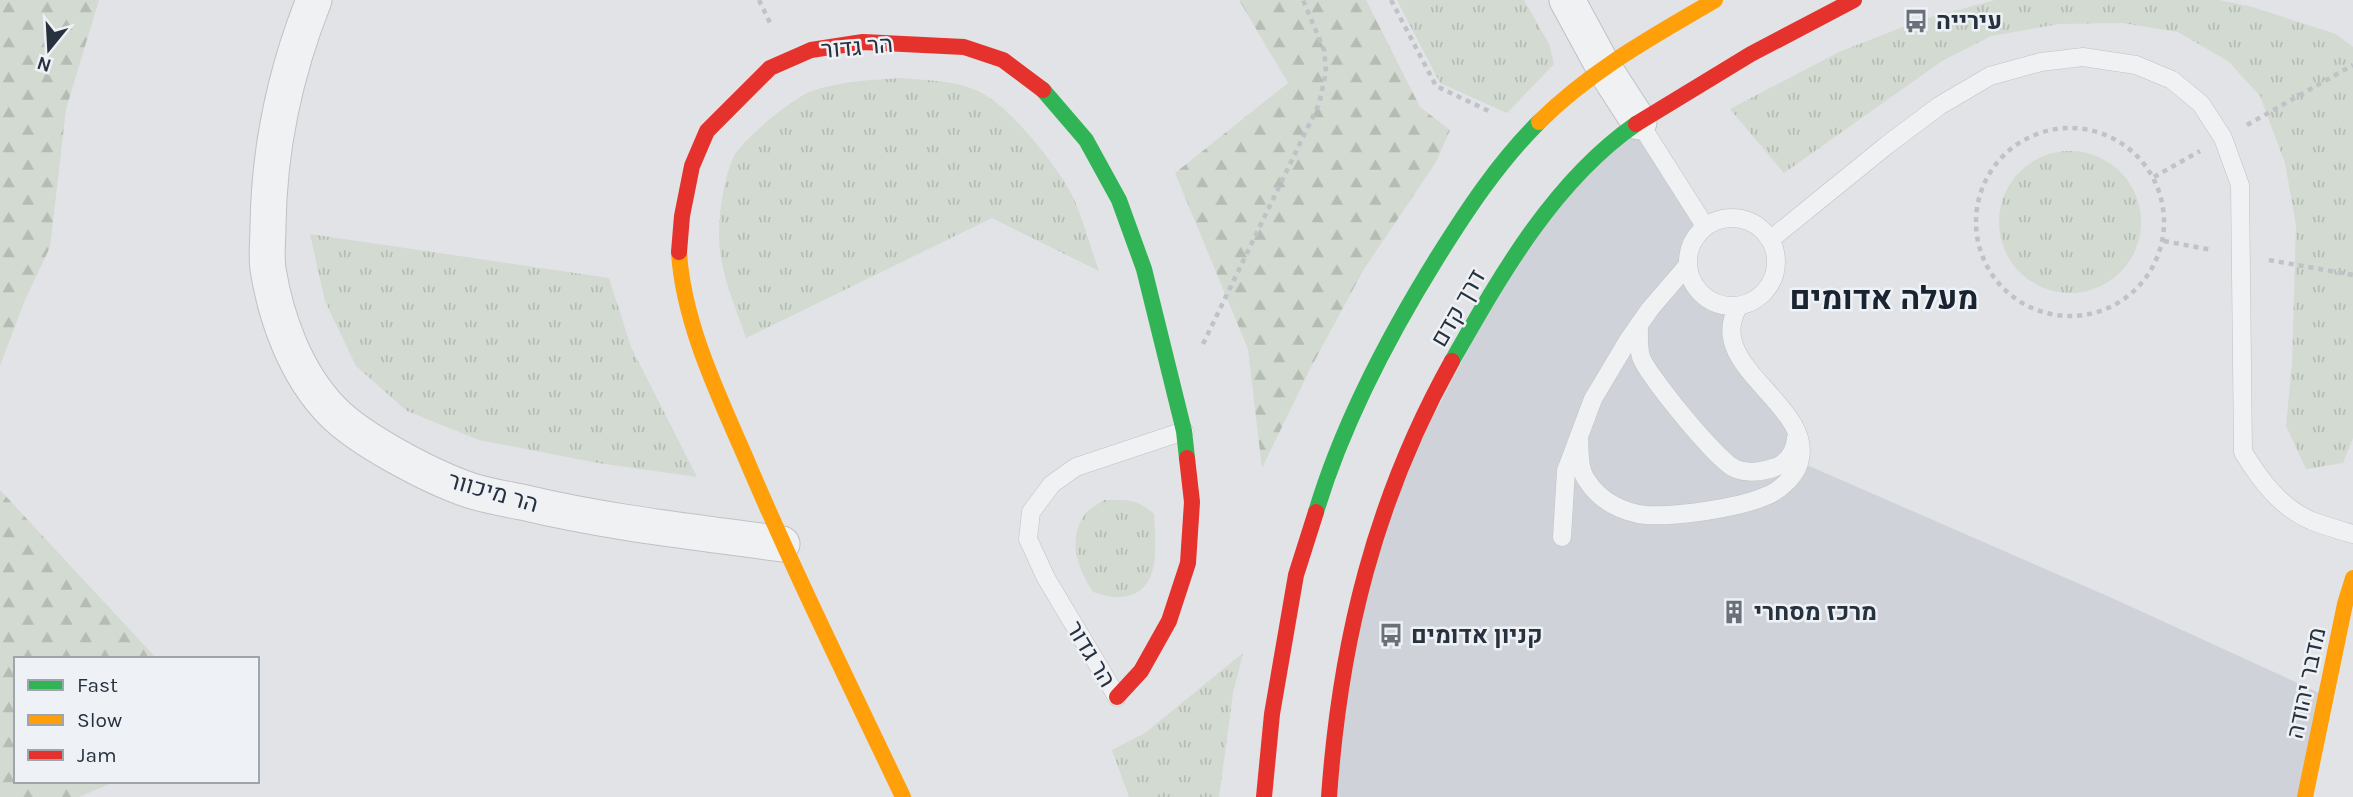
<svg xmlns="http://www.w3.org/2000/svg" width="2353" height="797" font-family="Karla,Heebo,sans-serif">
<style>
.built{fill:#cfd3d9}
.forest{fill:url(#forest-firs)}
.park{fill:url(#park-tufts)}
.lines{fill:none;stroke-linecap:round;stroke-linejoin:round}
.lane-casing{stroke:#bfc1c4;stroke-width:19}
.street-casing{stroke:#bfc1c4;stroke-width:37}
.path{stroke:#bfc2c6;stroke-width:4.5;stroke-dasharray:5 5;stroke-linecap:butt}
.lane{stroke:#f0f1f2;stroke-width:18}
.street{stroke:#f0f1f2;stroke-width:35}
.fast{stroke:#30b455;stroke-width:16}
.slow{stroke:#ff9f0a;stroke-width:16}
.jam{stroke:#e5322d;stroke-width:16}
.labels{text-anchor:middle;stroke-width:5;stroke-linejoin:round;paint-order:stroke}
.poi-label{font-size:24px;font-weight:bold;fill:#28323f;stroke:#eef2f6;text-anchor:start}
.street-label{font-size:24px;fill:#28323f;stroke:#eef2f6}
.district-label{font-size:32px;font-weight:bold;fill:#1a2330;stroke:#eef2f6}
</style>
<defs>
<pattern id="forest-firs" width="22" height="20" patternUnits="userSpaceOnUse" patternTransform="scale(1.75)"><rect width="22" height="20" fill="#d2dad1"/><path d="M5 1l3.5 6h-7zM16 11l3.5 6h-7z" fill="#b4bcb4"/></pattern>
<pattern id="park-tufts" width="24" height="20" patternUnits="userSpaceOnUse" patternTransform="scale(1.75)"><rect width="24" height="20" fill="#d2dad1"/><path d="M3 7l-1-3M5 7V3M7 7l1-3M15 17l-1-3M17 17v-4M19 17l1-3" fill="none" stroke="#b4bcb4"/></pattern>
</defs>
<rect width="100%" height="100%" fill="#e1e3e6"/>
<path class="built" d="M1639 122 1705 226 1695 237 1688 251 1687 266 1691 281 1700 294 1713 303 1724 306H1739L1731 331 1797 431 1800 462 2112 598 2326 696 2305 797H1329L1381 516 1526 239Z"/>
<path class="forest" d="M0 0H99L66 109 50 247 24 302 0 366Z
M1239 0H1366L1420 107 1450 130 1436 162 1364 269 1310 369 1262 468 1248 349 1175 173 1288 83Z
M0 490 157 659H16V781H116L79 797H0Z"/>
<path class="park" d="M1397 0H1524L1549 44 1554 64 1507 113 1440 83Z
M1995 0H2219L2252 7 2336 34 2353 47V438L2343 463 2306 469 2286 426 2292 363 2296 225 2285 163 2260 96 2228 61 2178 32 2122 23 2059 24 1991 36 1942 61 1784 173 1730 109 1839 52 1921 20Z
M902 78C930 81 961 80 985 95 1012 110 1059 168 1072 195 1083 219 1090 246 1099 271L992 218 746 338C735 305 719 271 719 235 719 210 724 178 734 156 743 139 794 97 812 91 841 81 872 80 902 78Z
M1999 222a71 71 0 1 1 142 0a71 71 0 1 1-142 0Z
M310 234 609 278 631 347 697 477 598 463 479 440 407 411 356 366 325 301Z
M1104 500C1127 500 1137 498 1154 514 1155 545 1163 594 1120 597 1112 598 1101 594 1093 592 1078 569 1066 539 1086 513 1090 508 1099 504 1104 500Z
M1243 653 1233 693 1219 797H1129L1112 750 1145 733Z"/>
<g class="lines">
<g class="lane-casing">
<path id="lane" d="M1639 122 1705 226
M1688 262a44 44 0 1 1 88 0a44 44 0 1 1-88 0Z
M1770 240 1887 145 1939 106 1990 76 2041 62 2083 57 2136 65 2172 80 2201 104 2223 138 2240 185 2243 452C2260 480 2281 508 2312 521 2325 526 2339 530 2353 534
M1639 324C1639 334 1638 347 1641 357 1648 376 1716 459 1734 468 1746 474 1763 472 1776 467 1788 462 1795 451 1796 438
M1579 436C1580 452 1578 469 1588 482 1600 501 1624 513 1646 515 1676 517 1739 508 1766 496 1780 491 1795 476 1799 463 1817 405 1701 366 1739 306
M1562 537 1566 471 1593 399 1627 342 1650 309 1687 266
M1117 697 1046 578 1028 539 1031 512 1052 484 1076 467 1184 431"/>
</g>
<g class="street-casing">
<path id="street" d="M314 0C285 73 269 147 268 226 268 240 266 255 268 269 276 319 296 374 332 411 360 440 431 477 469 490 487 496 507 499 526 503 610 523 696 532 782 544
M1567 0 1604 68 1639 122"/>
</g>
<path class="path" d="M759 0 771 25
M1391 0 1436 86 1493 113
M2247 125 2353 65
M1976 222a94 94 0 1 1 188 0a94 94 0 1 1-188 0Z
M2154 177 2200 151
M2164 241 2212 250
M2269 260 2353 275
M1203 344 1319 104 1326 72 1324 50 1303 0"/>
<use href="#lane" class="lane"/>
<use href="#street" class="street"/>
<path class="fast" d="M1043 90 1086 140 1119 200 1144 269 1184 431 1187 458
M1452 361C1501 275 1553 182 1636 124
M1316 512C1343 422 1388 337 1437 258 1467 210 1498 163 1539 122"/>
<path class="slow" d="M1539 122C1591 70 1652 37 1715 0
M679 252C683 321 717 392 744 454 793 570 849 683 903 797
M2305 797 2345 604 2353 578"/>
<path class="jam" d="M1636 124 1751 54 1854 0
M679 252 682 216 692 166 707 131 770 68 811 50 863 42 964 47 1003 60 1043 90
M1117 697 1141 671 1169 621 1188 563 1192 502 1187 458
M1264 797 1272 714 1296 575 1316 512
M1329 797C1340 641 1375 499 1452 361"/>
</g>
<defs>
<g id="bus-bare" transform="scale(1.89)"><path d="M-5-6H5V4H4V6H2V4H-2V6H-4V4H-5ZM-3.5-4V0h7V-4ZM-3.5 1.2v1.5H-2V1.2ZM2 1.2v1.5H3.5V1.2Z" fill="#697079" stroke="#eef2f6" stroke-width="2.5" paint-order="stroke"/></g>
<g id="building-bare" transform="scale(1.89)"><path d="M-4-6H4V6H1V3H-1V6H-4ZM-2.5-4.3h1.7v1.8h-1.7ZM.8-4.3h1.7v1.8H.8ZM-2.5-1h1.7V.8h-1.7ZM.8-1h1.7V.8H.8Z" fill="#697079" stroke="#eef2f6" stroke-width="2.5" paint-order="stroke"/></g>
</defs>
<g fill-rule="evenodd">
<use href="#bus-bare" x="1916" y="21"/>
<use href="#building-bare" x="1734" y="612"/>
<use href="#bus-bare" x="1391" y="635"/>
</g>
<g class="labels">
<g class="poi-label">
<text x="1936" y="29">עירייה</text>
<text x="1754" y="620">מרכז מסחרי</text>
<text x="1411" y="643">קניון אדומים</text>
</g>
<g class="street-label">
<text transform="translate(857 47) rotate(-5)" y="8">הר גדור</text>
<text transform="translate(1458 308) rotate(-60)" y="8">דרך קדם</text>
<text transform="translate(493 492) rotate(16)" y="8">הר מיכוור</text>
<text transform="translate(1091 654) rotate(59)" y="8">הר גדור</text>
<text transform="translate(2306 683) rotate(-78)" y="8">מדבר יהודה</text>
</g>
<g class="district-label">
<text x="1884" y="309">מעלה אדומים</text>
</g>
</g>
<rect x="14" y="657" width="245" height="126" fill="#eef2f6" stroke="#9fa5ad" stroke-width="2"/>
<rect x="28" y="680" width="35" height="10" fill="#30b455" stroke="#9fa5ad" stroke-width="2"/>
<text x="77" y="692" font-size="21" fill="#28323f">Fast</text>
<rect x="28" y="715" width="35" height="10" fill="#ff9f0a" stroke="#9fa5ad" stroke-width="2"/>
<text x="77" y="727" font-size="21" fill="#28323f">Slow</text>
<rect x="28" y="750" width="35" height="10" fill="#e5322d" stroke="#9fa5ad" stroke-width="2"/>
<text x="77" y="762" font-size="21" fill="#28323f">Jam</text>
<g transform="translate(49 49) rotate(198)" stroke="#eef2f6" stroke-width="5" paint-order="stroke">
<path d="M0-5L12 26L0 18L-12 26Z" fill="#28323f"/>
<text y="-10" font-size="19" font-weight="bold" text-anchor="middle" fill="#28323f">N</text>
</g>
</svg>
